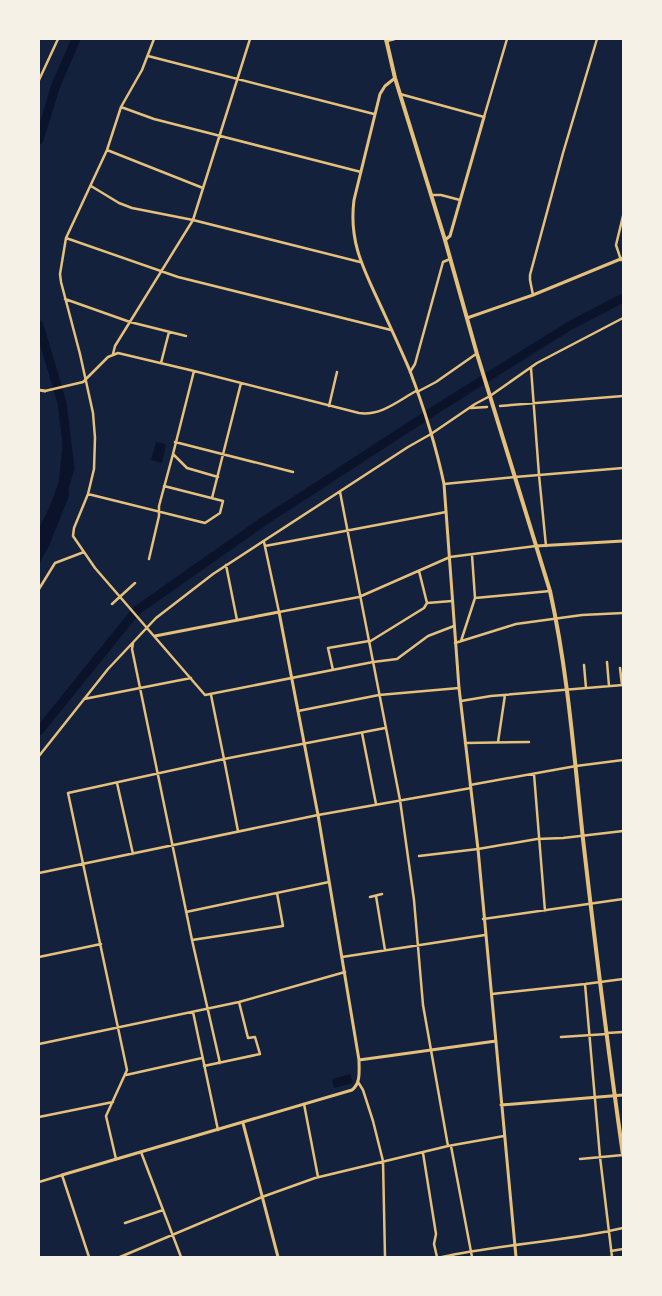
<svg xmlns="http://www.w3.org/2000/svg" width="662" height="1296" font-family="Merriweather,serif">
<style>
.water{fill:#0b132b}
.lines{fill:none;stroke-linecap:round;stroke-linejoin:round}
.river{stroke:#0b132b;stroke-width:9}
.minor{stroke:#e5c07b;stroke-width:2.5}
.tertiary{stroke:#e5c07b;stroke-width:3}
.primary{stroke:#e5c07b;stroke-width:4}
</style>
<rect width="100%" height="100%" fill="#14213d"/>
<path class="water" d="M64 430 69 496 49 546 39 564V528L50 506 59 481Z
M156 442 166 444 162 463 151 460Z
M350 1074 353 1083 334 1088 332 1079Z"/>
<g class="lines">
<path class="river" d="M39 140 56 85 76 39
M39 325 62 403 70 468 65 485
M39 731 136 611 264 521 446 403 571 325 623 298"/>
<path class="minor" d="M154 39 142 70 121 107 107 150 66 238 60 274 61 282 80 354 93 413 95 438 94 469 88 494 74 528 73 536 95 568 205 695 373 662 397 659 428 636 454 626
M148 56 374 114
M39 80 58 39
M400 94 484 117 507 39
M121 107 154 119 361 172
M107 150 203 188
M91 186 119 203 132 208 193 220 360 262
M431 195H441L460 200
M66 238 178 277 391 330
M621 260 616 245 623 216
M533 295 530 280V275L563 153 597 39
M65 299 130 322 186 336
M113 354 115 346 193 220 250 39
M161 363 169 332
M531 368 539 475 546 546
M194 371 173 454 187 468 218 477
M410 372 415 364 443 262 450 259
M45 391 83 382 108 357 118 353 194 371 359 413C381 416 398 401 416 391
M417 392 436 382 476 354
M329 406 337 372
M500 406 623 396
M471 408 487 407
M175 442 293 472
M444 484 515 477 623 468
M340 492 400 800 414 900 423 1005 448 1146
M88 494 205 523 220 513 223 501 164 486
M212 498 241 383
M264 542 279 612 359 597 450 557 536 546
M265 546 446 512
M149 559 159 516V506L173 454
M226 565 237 620
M39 589 55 563 84 552
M475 598 550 591
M427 603 452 601
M112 604 135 583
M461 641 475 598 472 555
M369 642 424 608 427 603 419 571
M133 643 132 649 192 940 220 1063
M455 643 516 624 582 615 623 613
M607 662 609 686
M584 665 586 688
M620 668 622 685
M333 670 328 648 369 641
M84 699 191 678
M461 701 491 696 623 685
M298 711 379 695 459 688
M362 733 376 804
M498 742 505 695
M465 743 529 742
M39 756 108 669 156 618 213 574 408 447 431 434 475 404 490 396 537 363 623 318
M534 774 545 911
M117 783 133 854
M470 785 576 766 623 760
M238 831 224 759 385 728
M419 856 478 849 537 839 563 838 623 831
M39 873 318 815 471 788
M376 896 385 950
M370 897 382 894
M186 912 329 882
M483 919 623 899
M192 940 283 926 277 893
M39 957 101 944
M342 957 485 935
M585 984 600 1157 612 1257
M492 994 585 984 623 979
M193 1012 218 1130
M607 1033 623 1032
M561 1037 607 1034
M39 1044 239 1002 345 972
M204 1066 260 1054 255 1037 248 1038 239 1002
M126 1075 202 1058
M358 1082 363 1090 373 1121 383 1161 385 1257
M304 1104 318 1177
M39 1117 113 1102
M451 1146 472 1257
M141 1152 181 1257
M423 1153 436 1234 434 1244 437 1257
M116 1159 106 1116 127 1070 68 793 224 759 211 695
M580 1159 623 1155
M39 1182 62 1175 89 1257
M125 1223 163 1210
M611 1251 623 1249
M120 1257 262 1197 315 1178 448 1146 504 1136
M442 1257C501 1244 563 1242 623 1228"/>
<path class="tertiary" d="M386 41 394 39
M395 78 385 86 380 94 354 200C349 238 361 264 377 298 388 322 400 347 410 371 424 408 436 446 444 484L459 688 478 849 516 1257
M445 240 450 236 484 117
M467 318 533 295 623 258
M39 390 45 391
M536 546 623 541
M359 1060 496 1041
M501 1105 623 1095
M243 1123 278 1257
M62 1175 352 1090C361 1083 359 1071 359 1060L318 815 279 612 155 636"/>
<path class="primary" d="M386 39 395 78 445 240 477 354 550 591C568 672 574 756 583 839 595 944 608 1050 623 1155"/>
</g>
<rect width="662" height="1296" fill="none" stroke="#f6f1e7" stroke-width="80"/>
</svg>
